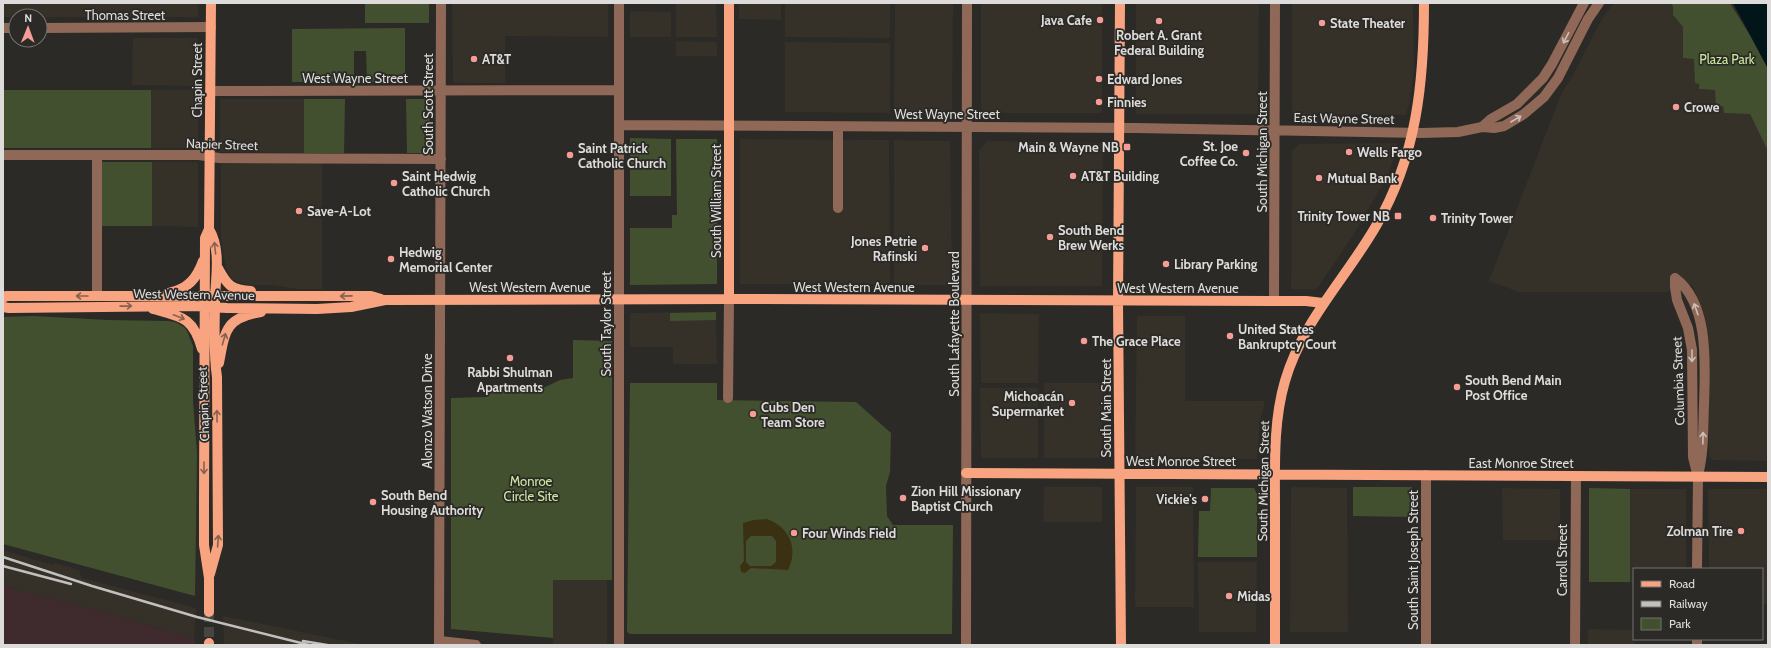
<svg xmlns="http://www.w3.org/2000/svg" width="1771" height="648" font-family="Cabin,sans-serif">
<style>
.built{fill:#353129}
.industrial{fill:#3f2b2d}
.green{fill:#43502f}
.sand{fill:#393111;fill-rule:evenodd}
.water{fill:#021519}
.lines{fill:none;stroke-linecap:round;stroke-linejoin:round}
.major-tunnel{stroke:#464542;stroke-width:10;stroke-dasharray:10 5;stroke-linecap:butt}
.minor{stroke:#906857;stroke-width:10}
.major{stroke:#f8a481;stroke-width:10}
.rail{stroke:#c1c0be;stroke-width:2.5}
.oneway{stroke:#cabfb9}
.oneway2{stroke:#876150}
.poi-dot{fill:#f59c94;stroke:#2b2a27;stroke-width:1.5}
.labels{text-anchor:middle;stroke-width:3.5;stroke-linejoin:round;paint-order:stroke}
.street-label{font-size:13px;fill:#dddcda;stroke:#2b2a27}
.poi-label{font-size:13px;font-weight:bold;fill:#dddcda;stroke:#2b2a27;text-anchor:start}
.park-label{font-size:13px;fill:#cbe89f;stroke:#2b2a27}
</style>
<rect width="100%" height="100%" fill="#2b2a27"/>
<path class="built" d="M3 3H198V17H3Z
M452 3H608V37L505 36V83H454L453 81Z
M676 3H716L717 37H676Z
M739 3H781V20L739 19Z
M785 3H890V38L785 37Z
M895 3H953L952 113H894Z
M981 3H1102V113H981Z
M1136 3H1259L1258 114H1136Z
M1292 3H1413L1414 68 1409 105 1406 115 1292 114Z
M1614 3H1671L1673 7V16L1683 27V58H1694L1699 89 1716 90V106H1723L1724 113 1750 114 1768 151V461L1712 460 1709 456V342L1703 312 1692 285 1667 292H1519L1489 281 1562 92 1572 77 1603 17Z
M630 11 671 12V37H630Z
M133 38H198V86L132 85Z
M676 41 717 42V56H676Z
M785 42 890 43V113L785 112Z
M151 90H198V148H151Z
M220 99H304V153L220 152Z
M740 139 889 140 890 284H740Z
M894 140 950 141 952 285H894Z
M988 141 1103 143 1102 286H980L979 150Z
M1393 143 1397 144 1398 147 1387 177 1352 237 1318 287 1315 289H1291L1292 151 1299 144Z
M152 162H198V227L152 226Z
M221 163H322V289H297L272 285H246L232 279 226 268 221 239Z
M716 312 717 364H673V347H630V313Z
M980 313 1039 314 1038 383H981Z
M1137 316H1185V401H1265L1260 421 1257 459H1135Z
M1044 383H1103L1102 458H1044Z
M980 388H1038V458H981Z
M1044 487H1102V522H1043Z
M1136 487H1193L1194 607H1135Z
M1291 487 1347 488 1348 632H1290Z
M1502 488 1560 489V540H1503Z
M1630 489H1686V569H1634V582H1630Z
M1708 489H1768V604H1762V569H1709Z
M3 550 52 565 55 563 79 570 82 578 196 608 194 639 97 610 3 586Z
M1198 562H1257L1256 632H1199Z
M553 580H607V645H553Z
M223 616 365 645H231L224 643Z
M1588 629 1634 630 1635 645H1588Z"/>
<path class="industrial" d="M3 586 97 610 194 639 196 645H3Z"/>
<path class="green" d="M365 3H429V23H365Z
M1671 3H1730L1768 64V151L1750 114 1724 113 1723 106H1716L1715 90 1699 89V84L1695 83 1694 59 1683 58V27L1673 15V7Z
M405 28V83L367 82 366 51H354V82H292V29Z
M3 90H151V148H3Z
M304 99H345L344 153H304Z
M406 99H430L429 153H407Z
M630 138 671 139V196H630Z
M676 139H717V284L630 285V228H672V215H677Z
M101 162H152V226H101Z
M716 312V320L670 321V313Z
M33 316 108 320 167 321 175 322 184 327 187 331 193 346V401L197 453 195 596 3 544V317Z
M573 340 612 341V580H553V638L451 629V398L486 397 492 392 539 390 560 380 573 378Z
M630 383H717V400L856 402 891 433 890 472 886 486 887 516 893 525H953L952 634H630L627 632Z
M1353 487H1412V517L1353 516Z
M1211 488H1254L1257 494V557H1198L1199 511H1210Z
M1589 488 1630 489V582H1589Z"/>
<path class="sand" d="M767 519C789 527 799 548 788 570L751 568 745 573 741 572 740 566 744 561 743 523 754 520ZM751 536H772L776 541V562L771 566H750L746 562V541Z"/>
<path class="water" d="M1733 3H1768V69Z"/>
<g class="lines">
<path class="major-tunnel" d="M209 612V643"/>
<path class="minor" d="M3 28H16
M40 28 211 27
M210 91 619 90
M619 125 1136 128 1422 133 1458 132 1482 127 1494 128 1504 126 1524 114 1544 97 1558 78 1588 19 1599 3
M1482 127 1491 119 1517 104 1543 78 1552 64 1584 3
M3 155H199L219 158 441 159
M97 155V296
M838 208V127
M1675 278V287L1677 300 1688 328 1692 350 1693 457 1698 477 1697 569
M1675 278C1710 304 1705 366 1704 405 1703 429 1704 452 1698 475
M1274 301 1275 3
M728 398 729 299
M1697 639V645
M440 641 476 645
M439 645 441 3
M619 645V3
M966 645 967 3
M1426 645V475
M1575 645 1576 476"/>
<path class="major" d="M729 3V299
M1120 3 1118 302 1121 645
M209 229C221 249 216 275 215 298 215 324 213 351 217 377L218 545 210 574
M218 268C227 285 231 290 251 291
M169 293C188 289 197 278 203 261
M3 298 6 296H371L381 299
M3 307 9 308 194 306 227 308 317 309 351 307 385 300 729 299 1306 301 1323 303
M153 309C182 317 193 317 202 349
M219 363C225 331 225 318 261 312
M966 473 1768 477
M209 612V578L204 545V500L205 238 209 229 211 3
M209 643V645
M1275 645C1275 600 1275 554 1275 509 1275 466 1273 422 1285 381 1302 322 1346 278 1376 226 1417 156 1424 82 1424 3"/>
<path class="rail" d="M3 557 92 586 197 617 309 645
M3 566 71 584
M303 641 327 645"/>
</g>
<defs><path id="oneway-shaft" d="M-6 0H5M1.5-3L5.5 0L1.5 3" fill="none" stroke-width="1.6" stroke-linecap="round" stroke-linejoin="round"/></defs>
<g class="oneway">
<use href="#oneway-shaft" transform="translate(1566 38) rotate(117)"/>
<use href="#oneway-shaft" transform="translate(1516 119) rotate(-30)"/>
<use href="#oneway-shaft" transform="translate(1696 309) rotate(-109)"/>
<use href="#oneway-shaft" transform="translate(1692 356) rotate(90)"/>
<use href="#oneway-shaft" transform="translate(1703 438) rotate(-89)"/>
</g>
<g class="oneway2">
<use href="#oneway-shaft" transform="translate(215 248) rotate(-96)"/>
<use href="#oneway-shaft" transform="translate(82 296) rotate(180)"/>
<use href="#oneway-shaft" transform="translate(346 296) rotate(179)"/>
<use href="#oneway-shaft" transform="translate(126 306) rotate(-1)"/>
<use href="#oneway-shaft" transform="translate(179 317) rotate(21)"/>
<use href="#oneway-shaft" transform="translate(224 339) rotate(-74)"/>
<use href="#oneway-shaft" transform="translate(217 416) rotate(-91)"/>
<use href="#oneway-shaft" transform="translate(204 468) rotate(90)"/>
<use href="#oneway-shaft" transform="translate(218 541) rotate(-86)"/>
</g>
<g class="poi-dot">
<circle cx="1100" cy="20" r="4"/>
<circle cx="1159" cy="21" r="4"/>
<circle cx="1322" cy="23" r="4"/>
<circle cx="474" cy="59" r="4"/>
<circle cx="1099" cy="79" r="4"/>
<circle cx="1099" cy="102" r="4"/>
<circle cx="1676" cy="107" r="4"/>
<rect x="1123" y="143" width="8" height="8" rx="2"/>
<circle cx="1349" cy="152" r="4"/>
<circle cx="1246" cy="153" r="4"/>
<circle cx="570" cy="155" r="4"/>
<circle cx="1073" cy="176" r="4"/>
<circle cx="1319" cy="178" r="4"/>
<circle cx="394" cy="183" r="4"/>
<circle cx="299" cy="211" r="4"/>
<rect x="1394" y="212" width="8" height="8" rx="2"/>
<circle cx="1433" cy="218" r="4"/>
<circle cx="1050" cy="237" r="4"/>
<circle cx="925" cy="248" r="4"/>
<circle cx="391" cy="259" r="4"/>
<circle cx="1166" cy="264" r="4"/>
<circle cx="1230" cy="336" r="4"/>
<circle cx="1084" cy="341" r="4"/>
<circle cx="510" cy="358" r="4"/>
<circle cx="1457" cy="387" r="4"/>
<circle cx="1072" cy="403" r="4"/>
<circle cx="753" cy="414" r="4"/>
<circle cx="903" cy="498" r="4"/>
<circle cx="1205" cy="499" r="4"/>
<circle cx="373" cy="502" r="4"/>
<circle cx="1741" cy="531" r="4"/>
<circle cx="794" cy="533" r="4"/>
<circle cx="1229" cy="596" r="4"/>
</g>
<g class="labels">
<g class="street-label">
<text x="125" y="20">Thomas Street</text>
<text x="355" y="83">West Wayne Street</text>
<text transform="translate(197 80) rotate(-90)" y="5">Chapin Street</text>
<text transform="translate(428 104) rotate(-90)" y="5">South Scott Street</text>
<text x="947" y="119">West Wayne Street</text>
<text transform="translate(1344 118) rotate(1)" y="5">East Wayne Street</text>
<text transform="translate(222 144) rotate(2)" y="5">Napier Street</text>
<text transform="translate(1262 152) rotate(-90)" y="5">South Michigan Street</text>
<text transform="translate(716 201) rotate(-90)" y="5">South William Street</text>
<text x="530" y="292">West Western Avenue</text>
<text x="854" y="292">West Western Avenue</text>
<text x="1178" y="293">West Western Avenue</text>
<text transform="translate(194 294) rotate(1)" y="5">West Western Avenue</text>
<text transform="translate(606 324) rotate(-90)" y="5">South Taylor Street</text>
<text transform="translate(954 324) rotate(-90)" y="5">South Lafayette Boulevard</text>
<text transform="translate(1678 381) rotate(-92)" y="5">Columbia Street</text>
<text transform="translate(203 404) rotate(-92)" y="5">Chapin Street</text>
<text transform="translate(1106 408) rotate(-90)" y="5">South Main Street</text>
<text transform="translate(427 411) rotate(-90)" y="5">Alonzo Watson Drive</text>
<text x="1181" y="466">West Monroe Street</text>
<text x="1521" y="468">East Monroe Street</text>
<text transform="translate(1263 481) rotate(-89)" y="5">South Michigan Street</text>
<text transform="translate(1413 560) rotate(-90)" y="5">South Saint Joseph Street</text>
<text transform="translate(1562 560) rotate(-90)" y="5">Carroll Street</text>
</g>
<g class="poi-label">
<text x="1092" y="25" text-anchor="end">Java Cafe</text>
<text x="1330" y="28">State Theater</text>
<text x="1159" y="40" text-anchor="middle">Robert A. Grant<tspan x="1159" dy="15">Federal Building</tspan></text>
<text x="482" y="64">AT&amp;T</text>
<text x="1107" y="84">Edward Jones</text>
<text x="1107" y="107">Finnies</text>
<text x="1684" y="112">Crowe</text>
<text x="1238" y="151" text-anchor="end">St. Joe<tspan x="1238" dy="15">Coffee Co.</tspan></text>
<text x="1119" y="152" text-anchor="end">Main &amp; Wayne NB</text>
<text x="578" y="153">Saint Patrick<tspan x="578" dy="15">Catholic Church</tspan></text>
<text x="1357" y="157">Wells Fargo</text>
<text x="402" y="181">Saint Hedwig<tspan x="402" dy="15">Catholic Church</tspan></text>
<text x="1081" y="181">AT&amp;T Building</text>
<text x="1327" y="183">Mutual Bank</text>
<text x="307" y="216">Save-A-Lot</text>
<text x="1390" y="221" text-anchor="end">Trinity Tower NB</text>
<text x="1441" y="223">Trinity Tower</text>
<text x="1058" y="235">South Bend<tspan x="1058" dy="15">Brew Werks</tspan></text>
<text x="917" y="246" text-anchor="end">Jones Petrie<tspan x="917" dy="15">Rafinski</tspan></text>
<text x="399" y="257">Hedwig<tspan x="399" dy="15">Memorial Center</tspan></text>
<text x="1174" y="269">Library Parking</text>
<text x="1238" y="334">United States<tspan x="1238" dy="15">Bankruptcy Court</tspan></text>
<text x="1092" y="346">The Grace Place</text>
<text x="510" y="377" text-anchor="middle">Rabbi Shulman<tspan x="510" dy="15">Apartments</tspan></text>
<text x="1465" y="385">South Bend Main<tspan x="1465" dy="15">Post Office</tspan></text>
<text x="1064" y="401" text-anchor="end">Michoacán<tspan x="1064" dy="15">Supermarket</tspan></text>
<text x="761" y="412">Cubs Den<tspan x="761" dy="15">Team Store</tspan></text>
<text x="911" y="496">Zion Hill Missionary<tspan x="911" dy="15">Baptist Church</tspan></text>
<text x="381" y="500">South Bend<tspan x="381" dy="15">Housing Authority</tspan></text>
<text x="1197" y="504" text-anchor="end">Vickie's</text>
<text x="1733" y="536" text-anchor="end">Zolman Tire</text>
<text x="802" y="538">Four Winds Field</text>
<text x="1237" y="601">Midas</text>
</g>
<g class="park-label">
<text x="1727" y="64">Plaza Park</text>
<text x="531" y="486">Monroe<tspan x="531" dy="15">Circle Site</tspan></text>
</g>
</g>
<rect width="1771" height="648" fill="none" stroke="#dddcda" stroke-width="8"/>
<rect x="1633" y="568" width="130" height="72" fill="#2b2a27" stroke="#72716f"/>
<rect x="1641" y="581" width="20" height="6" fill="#f8a481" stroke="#72716f"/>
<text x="1669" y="588" font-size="12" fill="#dddcda">Road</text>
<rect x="1641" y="601" width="20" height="6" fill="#c1c0be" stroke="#72716f"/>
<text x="1669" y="608" font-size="12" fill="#dddcda">Railway</text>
<rect x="1641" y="618" width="20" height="12" fill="#43502f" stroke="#72716f"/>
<text x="1669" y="628" font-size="12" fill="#dddcda">Park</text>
<g transform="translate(28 28) rotate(1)"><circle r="19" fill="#2b2a27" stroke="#72716f"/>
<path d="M0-3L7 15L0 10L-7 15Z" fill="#f59c94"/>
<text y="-6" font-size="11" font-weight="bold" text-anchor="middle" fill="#dddcda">N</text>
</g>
</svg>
